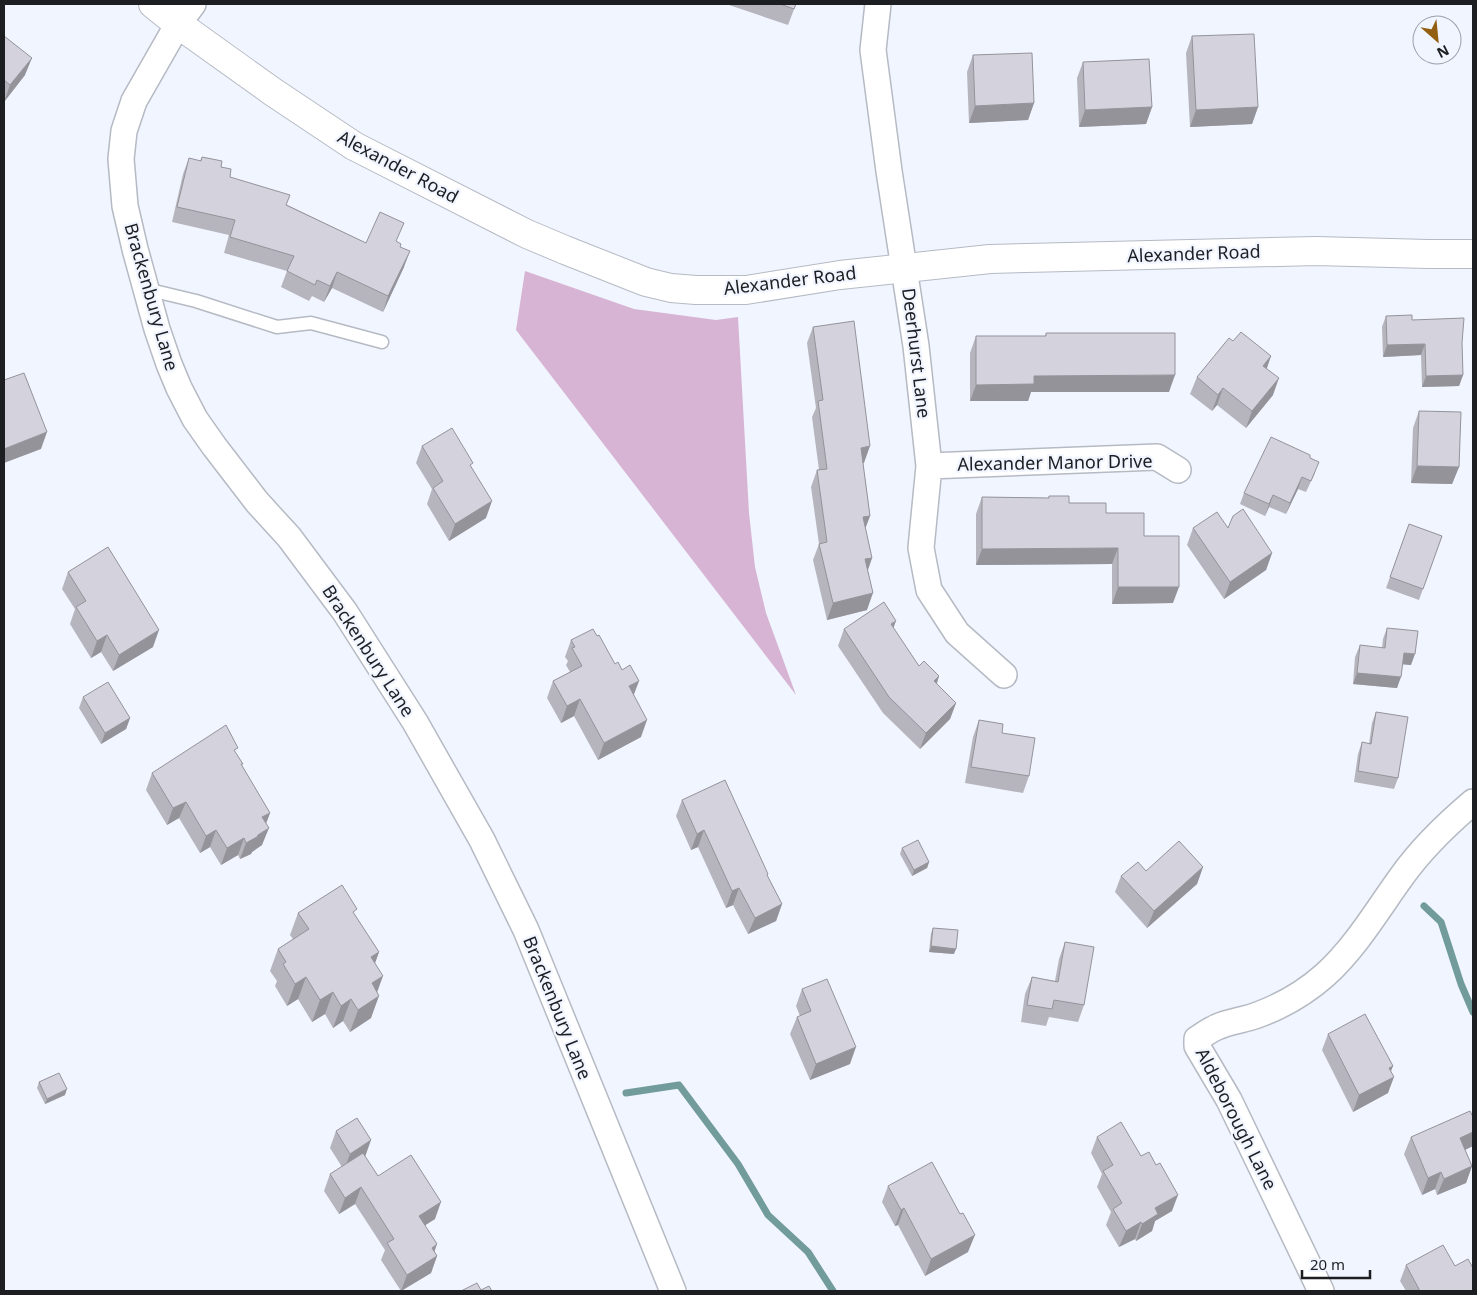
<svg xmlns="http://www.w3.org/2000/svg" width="1477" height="1295" font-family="'Noto Sans',sans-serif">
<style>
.forest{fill:#d7b4d3}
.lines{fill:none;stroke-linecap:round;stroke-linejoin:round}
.stream{stroke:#729b9c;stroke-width:7}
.service-casing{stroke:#b5bac3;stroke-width:15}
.minor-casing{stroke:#b5bac3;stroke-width:28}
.tertiary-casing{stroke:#b5bac3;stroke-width:30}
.service{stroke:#fff;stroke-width:12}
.minor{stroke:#fff;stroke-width:25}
.tertiary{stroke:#fff;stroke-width:28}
.wall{fill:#b6b5bd}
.shaded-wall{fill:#94939a}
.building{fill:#d4d2dc;stroke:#94939a}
.labels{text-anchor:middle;stroke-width:4.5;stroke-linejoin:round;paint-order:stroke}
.street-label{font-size:18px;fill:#1c1e21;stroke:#f0f5ff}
</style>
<rect width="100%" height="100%" fill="#f0f5ff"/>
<path class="forest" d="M525 271 634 309 716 320 738 317 749 513 755 567 766 613 796 695 516 330Z"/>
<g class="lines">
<path class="stream" d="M1424 906 1441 922 1461 984 1473 1012
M626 1093 679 1085 738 1164 768 1215 808 1252 833 1291"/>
<g class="service-casing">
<path id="service" d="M146 289 196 301 277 327 311 323 382 342"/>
</g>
<g class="minor-casing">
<path id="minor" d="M193 4 178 24 134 101 124 131 121 159 125 206 135 249 157 329 169 364 179 388 195 419 214 446 257 502 289 537 345 612 415 722 482 840 526 930 673 1291
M878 4 873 50 889 171 916 346 929 466 921 548 929 590 957 633 1004 675
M929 466 1157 457 1178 470
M1321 1291 1229 1100 1197 1046V1039C1203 1035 1210 1030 1217 1027 1230 1021 1246 1020 1260 1014 1284 1005 1307 991 1325 975 1356 947 1378 909 1402 876 1422 848 1447 824 1473 802"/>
</g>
<g class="tertiary-casing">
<path id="tertiary" d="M153 4 178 24 273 92 354 146 527 234 565 250 646 282 671 288 696 290H746L840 275 990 259 1316 251 1428 254H1473"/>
</g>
<use href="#service" class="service"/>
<use href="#minor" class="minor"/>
<use href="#tertiary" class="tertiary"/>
</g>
<path class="wall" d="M726 4H796L788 25Z
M4 36 25 75 4 102Z
M1192 36 1258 107 1252 124 1190 127 1186 53Z
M973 55 1034 103 1028 120 969 123 967 72Z
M1083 62 1152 107 1146 124 1079 127 1077 78Z
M202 157 221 167 230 177 366 243 397 242 400 247 404 267 383 312 332 288 324 302 312 296 309 301 281 287 287 271 224 253 229 235 172 222 183 174 189 158 200 161Z
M1386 316 1412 320 1462 343 1463 375 1459 386 1422 387 1421 355 1383 357 1382 327Z
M813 327 864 463H863L870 516 865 528 872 558 868 570 867 610 827 620 813 560 819 544 811 487 817 470H819L812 417 816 408 807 343Z
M1046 333 1169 392H1031L1028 401H970V353L976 336H1045Z
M1233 341 1271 356 1267 368 1273 395 1246 428 1217 405 1212 411 1190 394 1197 377Z
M1419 411 1459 467 1452 484 1411 483 1413 428Z
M422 446 472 468 486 518 449 541 427 504 432 489 416 463Z
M1310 458 1315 473 1306 492 1298 489 1286 514 1269 507 1265 516 1240 504 1244 493Z
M1049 496 1069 503 1106 513 1144 536 1173 603 1112 604V564L976 565V514L982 497 1048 498Z
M1409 524 1442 536 1419 600 1386 588Z
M1193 528H1228L1272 553 1266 570 1224 599 1187 545Z
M68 572 153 647 113 671 101 652 91 658 70 624 75 609 62 589Z
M893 628 919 666 939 676 937 684 956 703 950 719 920 749 883 713 838 646 844 629Z
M1387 628 1411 665 1402 664 1397 688 1353 684 1355 657 1360 645 1382 648 1383 639Z
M597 636 634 695 641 737 598 760 574 716 561 723 547 698 553 681 570 672 566 665 568 661 565 657 571 640Z
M83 697 130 718 126 729 101 744 79 708Z
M1376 712 1398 778 1394 789 1354 782 1358 754 1362 742 1369 744 1372 723Z
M979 720 1002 733 1029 776 1023 793 965 783 973 737Z
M242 766 270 813 266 823 262 845 252 852 251 854 240 859 238 855 221 865 210 847 200 853 179 818 167 825 146 790 152 773Z
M682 800 767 876 782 904 776 921 748 934 733 905 726 908 698 847 691 850 676 816Z
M902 848 929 862 927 868 912 876 900 854Z
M1203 867 1197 884 1147 928 1115 892 1121 876 1146 871Z
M298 913 355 915 379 952 375 963 377 992 371 1018 350 1032 343 1021 333 1028 325 1014 312 1022 298 999 287 1006 275 986 277 981 270 971 278 949 293 939 290 935Z
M933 928 954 954 929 952 931 933Z
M1065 942 1084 1005 1078 1022 1049 1017 1046 1026 1021 1022 1025 994 1032 977 1055 981 1059 959Z
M802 989 850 1064 810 1080 790 1034 797 1017 800 1016 796 1006Z
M1328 1034 1393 1066 1391 1071 1388 1093 1353 1112 1322 1050Z
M39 1082 65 1095 45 1104 37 1088Z
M1473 1117V1146L1465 1150 1472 1166 1466 1183 1437 1195 1435 1189 1422 1195 1404 1154 1411 1137Z
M336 1131 365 1157 378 1176 435 1219 425 1225 434 1252 437 1256 431 1273 401 1291 381 1260 385 1250 355 1204 339 1214 324 1191 330 1174 342 1167 330 1148Z
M1097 1137 1172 1211 1155 1221 1152 1231 1136 1241 1135 1239 1119 1247 1106 1225 1111 1212 1097 1187 1102 1174 1091 1153Z
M888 1186 968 1252 925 1276 898 1225 895 1226 882 1202Z
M1406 1265 1455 1266 1473 1291H1406L1400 1281Z"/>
<path class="shaded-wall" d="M32 58 25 75 4 102 10 85Z
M1034 103 1028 120 969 123 975 106Z
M1152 107 1146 124 1079 127 1085 110Z
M1258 107 1252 124 1190 127 1196 110Z
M410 251 404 267 383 312 388 296Z
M337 272 332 288 324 302 330 286Z
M1425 344 1421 355 1383 357 1387 345Z
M1271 356 1265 373 1263 366Z
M1175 375 1169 392H1031L1028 401H970L976 385 1034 376Z
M1463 375 1459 386 1422 387 1426 376Z
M1279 378 1273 395 1246 428 1252 411Z
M1223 388 1217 405 1212 411 1218 395Z
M47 432 41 449 4 463V449Z
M870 446 864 463 855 464 861 448Z
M1417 466 1459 467 1452 484 1411 483Z
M1302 477 1298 489 1286 514 1290 503Z
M1273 495 1269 507 1265 516 1269 504Z
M492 501 486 518 449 541 455 524Z
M870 516 864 532 863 517Z
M1118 548 1112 564 976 565 982 549Z
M1272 553 1266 570 1224 599 1230 582Z
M872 558 866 575 865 559Z
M1118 587H1179L1173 603 1112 604Z
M873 593 867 610 827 620 833 603Z
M896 621 890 637 891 624Z
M159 630 153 647 113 671 119 655Z
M107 635 101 652 91 658 97 641Z
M1404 653 1415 654 1411 665 1399 664Z
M1357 673 1401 677 1397 688 1353 684Z
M939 676 933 693 934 681Z
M639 681 633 697 629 686Z
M580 699 574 716 561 723 567 706Z
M956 703 950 719 920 749 926 733Z
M130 718 126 729 101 744 105 733Z
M647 720 641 737 598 760 604 743Z
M186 802 179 818 167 825 173 808Z
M270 813 264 829 262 817Z
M269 828 262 845 252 852 251 854 240 859 246 843Z
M216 830 210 847 200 853 206 836Z
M704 830 698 847 691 850 697 834Z
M244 838 238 855 221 865 227 848Z
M929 862 927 868 912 876 914 870Z
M1203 867 1197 884 1147 928 1154 911Z
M739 888 733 905 726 908 732 891Z
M782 904 776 921 748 934 755 918Z
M931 946 956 949 954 954 929 952Z
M379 952 371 974V957Z
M383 976 375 998 372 983Z
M306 977 298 999 287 1006 295 984Z
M333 992 325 1014 312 1022 320 1000Z
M379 996 371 1018 350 1032 358 1010Z
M351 999 343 1021 333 1028 341 1006Z
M856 1047 850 1064 810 1080 816 1064Z
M1393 1066 1387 1080 1394 1077 1388 1093 1353 1112 1359 1095 1389 1068Z
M67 1089 65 1095 45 1104 47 1099Z
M1473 1132V1146L1454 1155 1460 1138Z
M371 1140 365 1157 344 1170 350 1154Z
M1472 1166 1466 1183 1437 1195 1444 1179Z
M1441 1172 1435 1189 1422 1195 1428 1178Z
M361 1187 355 1204 339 1214 345 1198Z
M1178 1195 1172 1211 1155 1221 1152 1231 1136 1241 1142 1224 1155 1208Z
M441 1202 435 1219 413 1233 419 1216Z
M904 1208 898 1225 895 1226 901 1210Z
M1141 1222 1135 1239 1119 1247 1126 1231Z
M975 1235 968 1252 925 1276 931 1259Z
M437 1244 432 1259 437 1256 431 1273 401 1291 407 1275 432 1248Z"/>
<path class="building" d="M780 4H796L794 9Z
M1254 34 1258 107 1196 110 1192 36Z
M4 36 32 58 10 85 4 80Z
M1032 53 1034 103 975 106 973 55Z
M1149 59 1152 107 1085 110 1083 62Z
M202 157 222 161 221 167 231 169 230 177 290 195 286 205 366 243 380 212 404 223 396 241 401 244 400 247 410 251 388 296 337 272 330 286 317 280 315 285 287 271 294 256 230 237 235 220 177 207 189 158 201 161Z
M1412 315V320L1464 318 1462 343 1463 375 1426 376 1425 344 1387 345 1386 316Z
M854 321 870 446 861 448 870 516 863 517 872 558 865 559 873 593 833 603 819 544 827 542 817 470 827 469 818 401 823 400 813 327Z
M1241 332 1271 356 1263 366 1279 378 1252 411 1223 388 1218 395 1197 377 1229 338 1233 341Z
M1046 333H1175V375L1034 376V384L976 385V336H1046Z
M24 373 47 432 4 449V380Z
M1419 411 1461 412 1459 467 1417 466Z
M452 428 473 463 470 465 492 501 455 524 433 488 443 481 422 446Z
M1271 437 1310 455V458L1319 462 1311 481 1302 477 1290 503 1273 495 1269 504 1244 493Z
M1049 496H1069V503H1106V513H1144V536H1179V587H1118V548L982 549V497L1049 498Z
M1243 509 1272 553 1230 582 1193 528 1217 512 1228 528 1233 516Z
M1409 524 1442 536 1423 589 1390 577Z
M108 547 159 630 119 655 107 635 97 641 76 607 86 601 68 572Z
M884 602 896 621 891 624 919 666 924 661 939 676 934 681 956 703 926 733 889 697 844 629Z
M1387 628 1418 631 1415 654 1404 653 1401 677 1357 673 1360 645 1385 648Z
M593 629 597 636 599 635 615 664 618 662 622 670 630 665 639 681 629 686 647 720 604 743 580 699 567 706 553 681 582 666 572 648 575 647 571 640Z
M108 682 130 718 105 733 83 697Z
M1376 712 1408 717 1398 778 1358 771 1362 742 1371 744Z
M979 720 1003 724 1002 733 1035 738 1029 776 971 767Z
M226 725 238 748 234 750 243 764H241L270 813 262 817 269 828 258 835 257 837 246 843 244 838 227 848 216 830 206 836 186 802 173 808 152 773Z
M725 780 768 874 767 875 782 904 755 918 739 888 732 891 704 830 697 834 682 800Z
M918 840 929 862 914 870 902 848Z
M1179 841 1203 867 1154 911 1121 876 1138 862 1146 871Z
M342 885 357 909 353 912 379 952 371 957 383 976 372 983 379 996 358 1010 351 999 341 1006 333 992 320 1000 306 977 295 984 283 964 286 962 278 949 309 929 298 913Z
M933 928 958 930 956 949 931 946Z
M1065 942 1094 947 1084 1005 1054 1000 1052 1009 1027 1005 1032 977 1058 982Z
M827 979 856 1047 816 1064 797 1017 811 1011 802 989Z
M1365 1014 1393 1066 1389 1068 1394 1077 1359 1095 1328 1034Z
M59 1073 67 1089 47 1099 39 1082Z
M1470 1111 1473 1117V1132L1460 1138 1472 1166 1444 1179 1441 1172 1428 1178 1411 1137Z
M357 1118 371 1140 350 1154 336 1131Z
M1121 1122 1141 1156 1149 1152 1156 1165 1160 1163 1178 1195 1155 1208 1158 1214 1142 1224 1141 1222 1126 1231 1113 1209 1122 1203 1103 1171 1113 1165 1097 1137Z
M363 1153 378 1176 411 1155 441 1202 419 1216 437 1244 432 1248 437 1256 407 1275 387 1243 394 1239 361 1187 345 1198 330 1174Z
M932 1162 960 1214 963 1213 975 1235 931 1259 904 1208 901 1210 888 1186Z
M1443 1245 1455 1266 1468 1259 1473 1268V1291H1420L1406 1265Z
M477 1283 481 1290 489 1286 492 1291H461Z"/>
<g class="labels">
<g class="street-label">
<text transform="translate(398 167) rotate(28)" y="6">Alexander Road</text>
<text transform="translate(1194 254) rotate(-2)" y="6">Alexander Road</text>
<text transform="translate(790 281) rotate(-7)" y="6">Alexander Road</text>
<text transform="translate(151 297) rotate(74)" y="6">Brackenbury Lane</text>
<text transform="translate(916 353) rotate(83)" y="6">Deerhurst Lane</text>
<text transform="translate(1055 463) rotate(-1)" y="6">Alexander Manor Drive</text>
<text transform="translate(368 651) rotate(57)" y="6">Brackenbury Lane</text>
<text transform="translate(557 1008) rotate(68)" y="6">Brackenbury Lane</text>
<text transform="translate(1236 1119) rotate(63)" y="6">Aldeborough Lane</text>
</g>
</g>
<rect width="1477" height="1295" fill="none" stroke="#1c1e21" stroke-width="10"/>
<g transform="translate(1437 40) rotate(153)"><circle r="24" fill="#f0f5ff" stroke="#9b9fa6"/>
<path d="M0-4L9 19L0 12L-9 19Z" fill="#936013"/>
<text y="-8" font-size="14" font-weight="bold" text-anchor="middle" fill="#1c1e21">N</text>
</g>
<path d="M1302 1270v8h68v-8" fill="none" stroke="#1c1e21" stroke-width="2.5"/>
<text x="1310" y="1270" font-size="15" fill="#1c1e21" stroke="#f0f5ff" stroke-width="4" paint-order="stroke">20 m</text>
</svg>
